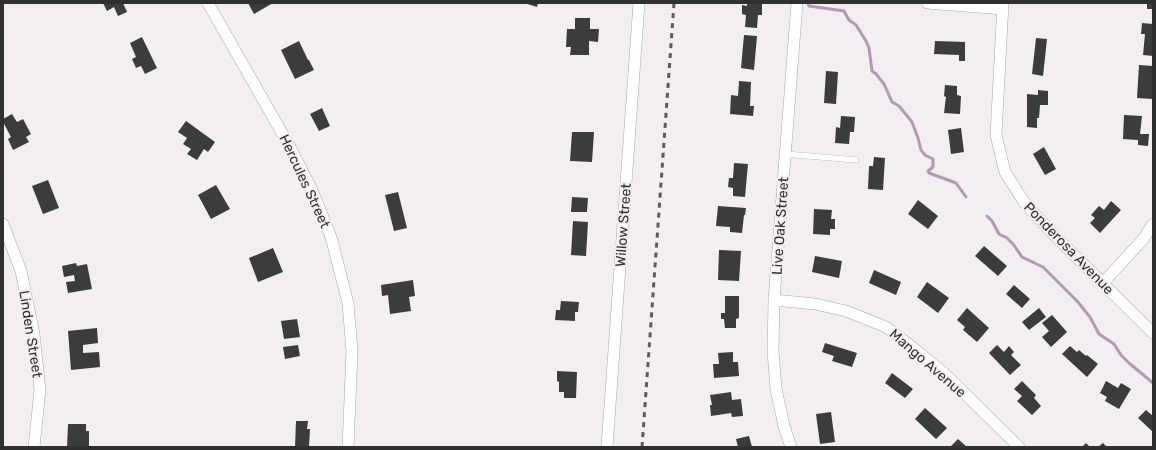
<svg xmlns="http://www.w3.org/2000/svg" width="1156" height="450" font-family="Rubik,sans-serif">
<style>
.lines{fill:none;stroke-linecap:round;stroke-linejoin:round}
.stream{stroke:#b599b3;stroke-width:3}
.building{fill:#3b3d3b}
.service-casing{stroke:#a9a6a9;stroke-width:6}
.minor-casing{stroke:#a9a6a9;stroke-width:12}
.service{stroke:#fff;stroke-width:5.5}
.minor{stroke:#fff;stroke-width:11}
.rail{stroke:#5c5a5c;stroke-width:3;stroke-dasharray:5 5;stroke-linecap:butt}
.labels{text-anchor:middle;stroke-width:4;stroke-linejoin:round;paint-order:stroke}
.street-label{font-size:14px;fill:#313031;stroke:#f2eef2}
</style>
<rect width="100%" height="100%" fill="#f2eef2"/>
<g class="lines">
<path class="stream" d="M808 3 809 6 844 11 849 20 856 25 866 41 869 48 872 71 876 74 884 84 892 102 899 106 912 122 918 138 921 150 925 155 933 159V167L928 171 929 173 956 183 966 197
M987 216 992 221 999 234 1007 238 1013 244 1022 257 1043 267 1077 301 1090 317 1099 334 1114 344 1121 355 1129 363 1153 383"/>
</g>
<path class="building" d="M103 3H123L127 12 118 16 114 7 107 11Z
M248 3H273L254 14Z
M524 3H538L537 7Z
M747 3H762V15H758L757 28 745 27 746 15 742 14V5L747 6Z
M1147 3H1153V9H1147Z
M575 18H590V29H599L598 42 589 41V55H570L571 47H566L567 29H575Z
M1142 23 1153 24V56L1143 55 1145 34H1141Z
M744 35 757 36 754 70 741 68Z
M142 37 157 68 145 74 141 66 136 68 132 59 136 57 130 43Z
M1036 38 1047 39 1043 76 1032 74Z
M299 41 308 60H309L314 70 295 79 281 50Z
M935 41 965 42V61H959V55L934 54Z
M1139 65 1153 66 1152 88H1153V99L1137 98Z
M826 71 838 72 836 104 824 103Z
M739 81 751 82 750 106H754L753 116 730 114 731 95 738 96Z
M945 85 957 86V95L961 96 960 114 944 113 946 97 944 96Z
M1038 90 1048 91V105H1040L1039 118H1037V128L1027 127V94L1038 95Z
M322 108 330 126 319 131 310 114Z
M12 114 17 122 23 119 31 134 26 137 29 142 13 150 8 139 11 137 3 122V119Z
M1124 115 1142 116 1140 134H1149L1148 146 1138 145V140L1123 139Z
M841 116 855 117 854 132H850L849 144 835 143 836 127 840 128Z
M186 121 215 142 208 152 204 149 197 160 187 154 191 149 183 144 187 138 178 132Z
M961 128 964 152 951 154 948 130Z
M572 132H594L592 162 570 161Z
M1044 147 1056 169 1045 175 1033 154Z
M874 157 885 158 883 190 868 189 869 166H873Z
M734 163 748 164 745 197 733 196V188L728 187 729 178H733Z
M48 180 59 208 43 214 32 186Z
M216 185 230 209 211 219 198 195Z
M398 192 407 228 394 231 385 195Z
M572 197 588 198 587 212H571Z
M918 200 938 216 928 229 908 214Z
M1111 201 1121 210 1100 233 1090 223 1095 218 1091 215 1099 206 1104 210Z
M718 206 746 208 745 215H744L742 233 730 232V227L716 226Z
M814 209 832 210 831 219H835V229H830V235L813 234Z
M573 221 588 222 586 256 571 255Z
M984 246 1007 266 998 276 975 256Z
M273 248 283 272 258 282 249 258Z
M719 250 741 251 739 281 718 280Z
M815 256 842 261 839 278 812 272Z
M76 263 77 266 87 264 92 289 68 293 66 282 75 281 74 275 64 277 62 266Z
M874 270 901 282 896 295 869 283Z
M413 280 415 296 409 297 411 311 390 314 388 295 382 296 381 285Z
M927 282 949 298 938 313 917 297Z
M1014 285 1030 299 1022 308 1006 294Z
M725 296H739V318L736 319V328H725L724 319H721V313H725Z
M561 301 579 302 578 312H575V321L555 320 556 310H560Z
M967 308 989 328 977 342 963 330 965 327 957 320Z
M1039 308 1046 317 1029 330 1022 322Z
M1052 315 1067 332 1051 347 1042 337 1049 331 1042 323Z
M297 319 300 337 284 339 281 321Z
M97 328 98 343 83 345V353L99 352 100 367 71 370 68 331Z
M825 343 857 353 852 367 832 361 834 356 822 352Z
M298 345 300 356 285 359 283 347Z
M997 345 1004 352 1009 346 1014 352 1011 355 1021 365 1010 375 989 353Z
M1070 346 1077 352 1079 350 1086 356 1087 355 1098 364 1087 377 1062 354Z
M733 352V362H738L739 376 714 378 713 364H719L718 353Z
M557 371 577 372 576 398H564V392H559V382L557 381Z
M892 373 913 389 905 398 885 383Z
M1022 381 1036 395 1034 398 1041 406 1032 415 1017 401 1022 396 1014 389Z
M1106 381 1118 388 1121 383 1131 389 1119 409 1105 401 1107 397 1100 393Z
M731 392 732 400 741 399 743 416 732 417 731 413 711 416 710 405H712L710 395Z
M925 408 947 428 936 439 915 419Z
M1146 410 1153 416V432L1138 418Z
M831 412 835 442 820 444 816 414Z
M296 421H308L307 429H310L309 447H295Z
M68 424H86V431H89V447H67Z
M749 436 752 447H738L736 439Z
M958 439 967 447H950Z
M1086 443 1090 447H1082Z
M1103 443 1107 447H1098Z"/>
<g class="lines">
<g class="service-casing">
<path id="service" d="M785 154 856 160"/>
</g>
<g class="minor-casing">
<path id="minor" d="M208 3 290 147 312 190 331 237 348 303 352 351 348 447
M927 3 1003 9
M1003 3 996 135 1005 172 1024 202 1052 233 1153 333
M3 224 21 271 34 334 40 390 34 447
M1103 283 1144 238 1153 224
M774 300 815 304 846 311 886 327 916 350 945 374 1019 447
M607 447 639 3
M791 447 784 426 776 389 773 351 774 300 797 3"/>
</g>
<use href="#service" class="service"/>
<use href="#minor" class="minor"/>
<path class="rail" d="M642 447 674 3"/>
</g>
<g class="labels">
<g class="street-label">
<text transform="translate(305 181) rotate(65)" y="5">Hercules Street</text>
<text transform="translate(623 225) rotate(-86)" y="5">Willow Street</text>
<text transform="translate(780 226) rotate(-86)" y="5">Live Oak Street</text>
<text transform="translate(1069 248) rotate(46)" y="5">Ponderosa Avenue</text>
<text transform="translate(31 334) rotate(81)" y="5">Linden Street</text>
<text transform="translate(928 363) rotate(41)" y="5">Mango Avenue</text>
</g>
</g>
<rect width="1156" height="450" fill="none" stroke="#313031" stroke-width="8"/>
</svg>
